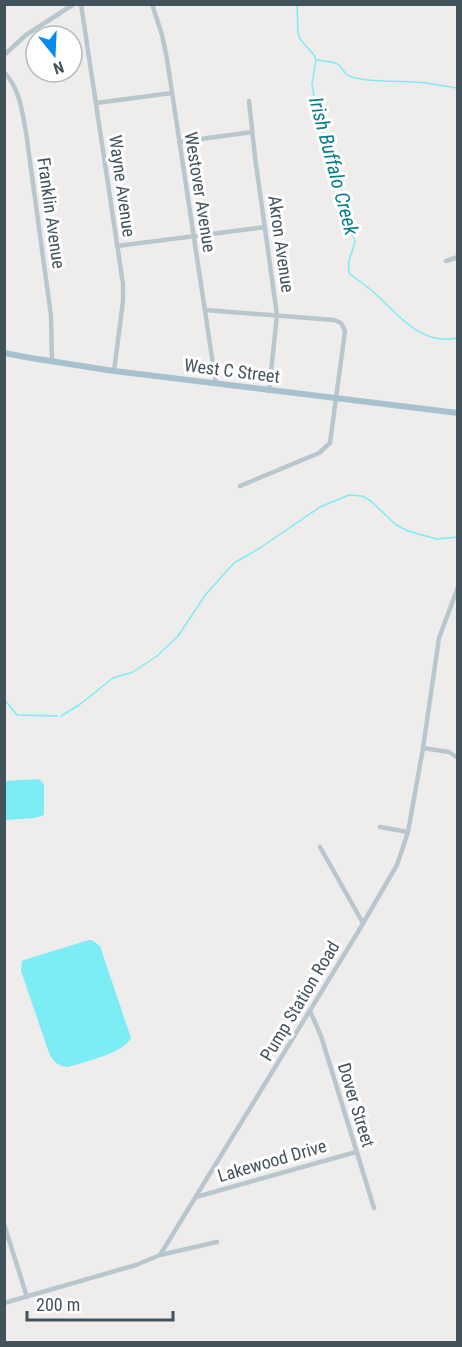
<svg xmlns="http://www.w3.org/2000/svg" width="462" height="1347" font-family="'Roboto Condensed',sans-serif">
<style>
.water{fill:#7cecf5}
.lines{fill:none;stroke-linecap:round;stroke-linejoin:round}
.stream{stroke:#7cecf5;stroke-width:1.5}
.minor{stroke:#b8c7ce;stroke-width:4.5}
.major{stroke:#a8c1cf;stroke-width:6}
.labels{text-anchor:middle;stroke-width:6;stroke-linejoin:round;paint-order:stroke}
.street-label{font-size:18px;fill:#43535c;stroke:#fff}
.water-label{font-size:20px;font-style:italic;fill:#047f89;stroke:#fff}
</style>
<rect width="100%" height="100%" fill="#efecec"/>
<path class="water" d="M39 779 44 784V815L35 818 5 820V781Z
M89 940H92L100 946 131 1038C124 1053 84 1062 68 1067 58 1066 53 1062 49 1053L21 971 22 961 27 959Z"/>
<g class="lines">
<path class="stream" d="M297 4 298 32 300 39 314 55 316 60 312 84 313 91 321 126 337 168 343 197 344 215 347 225 355 240C353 254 347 257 349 273 356 279 364 284 371 290 397 312 418 346 458 338
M317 60C323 61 335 61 339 65 344 70 344 75 352 77 371 83 392 80 412 82 428 82 442 86 458 88
M4 699 17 715 58 716
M61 716 79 705 113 678 133 672 157 656 178 636 206 594 234 563 260 548 320 507 349 495 362 496 371 501 396 525 408 531 437 539 458 537"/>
<path class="minor" d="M81 4 123 284V301L114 371
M152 4 162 35 167 59 216 384
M4 55 26 35 74 4
M4 72C20 89 22 111 26 132L51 316 52 361
M249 101 255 157 277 315 269 391
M96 103 172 93
M179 142 252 132
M117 246 265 227
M446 261 458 257
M205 310 334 320 341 323 345 331 330 443 319 453 240 486
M423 748 449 752 458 758
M380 827 408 832
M320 847 363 923
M310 1011 321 1036 374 1208
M196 1197 356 1152
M4 1224 27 1297
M160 1255 217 1242
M4 1303 136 1265 160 1255 358 932 397 865 408 832 423 748 439 638 458 587"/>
<path class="major" d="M4 353 31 358 114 371 458 413"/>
</g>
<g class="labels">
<g class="street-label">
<text transform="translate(122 186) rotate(82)" y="6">Wayne Avenue</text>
<text transform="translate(200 192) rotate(81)" y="6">Westover Avenue</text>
<text transform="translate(51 213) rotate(82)" y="6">Franklin Avenue</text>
<text transform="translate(281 244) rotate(82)" y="6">Akron Avenue</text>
<text transform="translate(232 371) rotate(7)" y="6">West C Street</text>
<text transform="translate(300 1001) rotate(-59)" y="6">Pump Station Road</text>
<text transform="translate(356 1105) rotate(73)" y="6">Dover Street</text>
<text transform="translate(272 1161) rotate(-16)" y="6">Lakewood Drive</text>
</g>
<g class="water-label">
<text transform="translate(334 166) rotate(75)" y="7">Irish Buffalo Creek</text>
</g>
</g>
<rect width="462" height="1347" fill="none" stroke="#43535c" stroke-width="12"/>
<g transform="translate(54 54) rotate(162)"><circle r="28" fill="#ffffff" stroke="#b4babe" stroke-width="1.5"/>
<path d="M0-4.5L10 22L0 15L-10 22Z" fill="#058bf0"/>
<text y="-9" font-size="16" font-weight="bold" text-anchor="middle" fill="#43535c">N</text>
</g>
<path d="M27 1311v9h146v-9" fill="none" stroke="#43535c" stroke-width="3"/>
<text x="36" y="1311" font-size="18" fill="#43535c" stroke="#ffffff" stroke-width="4.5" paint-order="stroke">200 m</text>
</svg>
